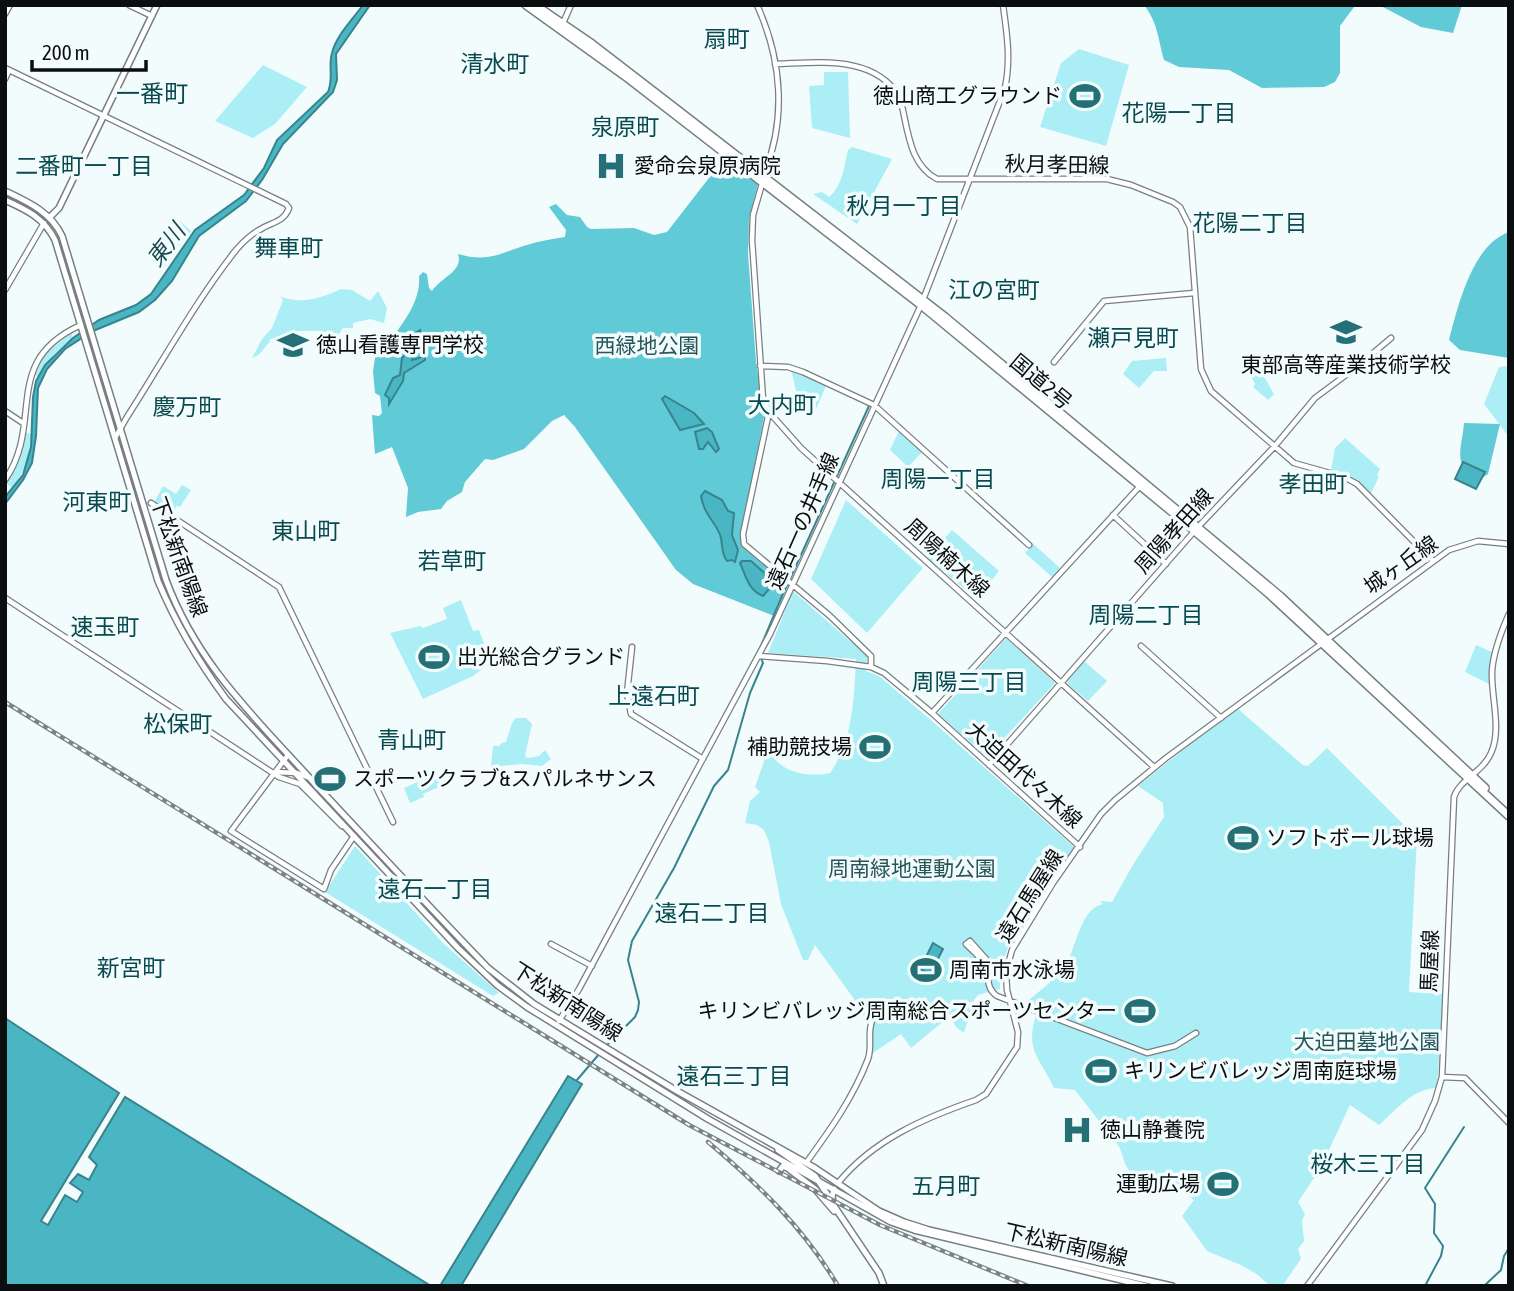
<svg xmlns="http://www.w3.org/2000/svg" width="1514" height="1291" font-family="'Asap Condensed','Noto Sans JP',sans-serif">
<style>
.green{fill:#abeef6}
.forest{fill:#60cad6}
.water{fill:#4ab6c3;stroke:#37848d;stroke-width:2}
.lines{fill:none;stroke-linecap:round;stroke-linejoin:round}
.stream{stroke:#37848d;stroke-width:2}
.minor-casing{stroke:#777f80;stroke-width:7}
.major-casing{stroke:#777f80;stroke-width:8}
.highway-casing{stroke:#777f80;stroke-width:10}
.minor{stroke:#fff;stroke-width:4.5}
.major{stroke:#fff;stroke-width:5}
.highway{stroke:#fff;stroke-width:7}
.rail-casing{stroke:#7d8384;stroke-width:4.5}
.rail{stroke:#f3fcfd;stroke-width:2;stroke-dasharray:5;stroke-linecap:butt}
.labels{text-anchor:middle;stroke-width:7;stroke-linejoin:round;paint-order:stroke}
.poi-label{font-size:21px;fill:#0b0e0e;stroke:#f3fcfd;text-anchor:start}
.street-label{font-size:21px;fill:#0b0e0e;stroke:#f3fcfd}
.park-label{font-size:21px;fill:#26555a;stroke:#f3fcfd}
.neighbourhood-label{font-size:23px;fill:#094950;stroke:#f3fcfd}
.water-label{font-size:23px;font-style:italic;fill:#1a4a4f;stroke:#f3fcfd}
.quarter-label{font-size:24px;fill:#094950;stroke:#f3fcfd}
</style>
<rect width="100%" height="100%" fill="#f3fcfd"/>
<path class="green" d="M1079 49 1129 65 1106 146 1040 127 1061 63Z
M263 65 307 87 275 124 253 138 215 121Z
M824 72H848L850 138 812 128 809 86 824 85Z
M852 147 892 159 857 224 813 194 822 192 829 197C843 185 844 166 848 150Z
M180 221 191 231 175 250 164 268 157 264Z
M341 289 352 290 370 301 378 291 387 308 384 323 370 319 353 323V328H343L332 345 319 331C301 331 284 329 269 343 262 349 262 355 252 358L262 339 272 328 283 300 280 296C300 305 322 298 341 289Z
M71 333 73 338 54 354 38 377 34 374 46 353Z
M1166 358 1167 371H1154L1139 388 1123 374 1132 361Z
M1509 366V437L1484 404 1499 367Z
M1259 368 1274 394 1268 400 1253 387 1255 384 1250 374Z
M791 369 826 386 813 416 797 395Z
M899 431 922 452 908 467 890 450Z
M26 433 31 434C30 455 25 472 12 488L6 483 21 457Z
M1345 438 1380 469 1377 475 1379 477 1371 493 1346 474 1331 470 1335 448Z
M182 485 191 490 180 507 177 506 171 514 154 503 163 486 176 494Z
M846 500 923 568 867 633 811 579Z
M952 530 999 571 977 599 927 558Z
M1029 540 1060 568 1052 577 1025 553 1032 545Z
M793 591 867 656 866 671 879 676 932 721 1074 847 1046 886 1008 948 1000 970V989L978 995 974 1000 964 1033 956 1027 950 1016 911 1048 901 1034 870 1055V1029L859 1006 815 945 808 960H803L781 904 769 842 764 830 757 825 745 823 750 801 760 792 755 787 768 750 775 746V759C787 774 812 777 830 773 853 741 854 697 856 659L768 653Z
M461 600 473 631 479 630 491 662 473 676 423 699 390 633 420 626 423 628 447 619 443 608Z
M1006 638 1055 683 987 757 938 714Z
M1476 645 1494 653 1489 684 1465 672Z
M1084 661 1107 681 1088 701 1068 684 1067 680Z
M1238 709 1303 765 1308 766 1327 748 1417 838 1409 992 1443 994 1437 1088C1413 1088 1396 1110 1379 1125L1350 1105 1320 1169 1298 1202 1305 1214 1302 1221 1304 1241 1298 1249 1301 1259 1282 1286 1269 1285 1258 1275 1243 1266 1207 1251 1182 1216 1194 1200 1168 1178 1148 1183 1132 1175 1125 1164 1120 1148 1075 1090 1054 1088C1039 1056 1024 1050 1037 1012L1022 1006C1036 993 1056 980 1066 964 1077 946 1080 909 1103 904L1100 901 1112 902 1134 863 1164 817 1163 803 1138 786 1189 745Z
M516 718H526L532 724 525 756 528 758 539 756 545 750 551 759 542 766 521 764 491 767 493 746H499L502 743 506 742 512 723Z
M438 773 441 786 423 794 424 797 410 803 404 788Z
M355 846 443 943 499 993 493 996 325 892Z"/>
<path class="forest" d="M1144 5H1363L1354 7 1340 26V73L1335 82 1324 87 1262 88 1229 70 1179 67 1164 60C1158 39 1158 23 1144 5Z
M1379 5H1462L1453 33 1421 27Z
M726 156 758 184 749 219 748 254 756 362 764 417 741 537 747 550 789 584 774 616 693 584 676 570 575 427 564 415 552 421 524 449 493 460 485 459 465 482 462 492 447 501 441 509 418 512 406 517 408 488 392 447 375 454 372 415 379 416 382 413 380 396 375 393 373 371 376 351 374 346 382 335 391 340C404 321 421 301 419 276L423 272 427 274 429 288 432 291C440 278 464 271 458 254 488 263 500 253 527 245 539 241 553 239 565 237L566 230 549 207 556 204 567 215 580 217 587 227 591 229 634 228 654 235 667 232Z
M1509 232V358L1460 350 1449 340C1458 306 1472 245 1509 232Z
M1464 423 1500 424 1488 474 1479 480C1451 466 1462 449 1464 423Z"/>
<path class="water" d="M363 5H370L336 54 337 80 333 92 283 144 262 180 246 201 199 236 172 281 155 300 139 312 93 331 65 349 47 369 38 388 36 436 32 463 23 480 5 504V497L23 475 31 447 33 397 36 381 45 365 73 338 99 320 136 305 151 294 195 230 244 195 264 168 277 140 328 92C334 77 328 66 332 53 336 36 352 20 363 5Z
M420 330 422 339 414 349 412 360 425 356V360L404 373 403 381 389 404V398L385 395 393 378 400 375 402 358 411 349 412 335Z
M665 396 694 413 704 424 680 430 662 399Z
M707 428 712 432 719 449 716 452 708 442 703 449H699L695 432Z
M1463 462 1485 472 1476 489 1455 479Z
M705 491 722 500 728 511 734 513 732 535 738 550 735 562 732 560 727 561C721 553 723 548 721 538 718 524 704 516 701 496Z
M742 561H751L769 577 770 588 763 596C748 590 746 576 740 563Z
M933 943 943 949 930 974 920 969Z
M5 1018 119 1093 41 1221 48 1225 65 1195 77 1202 83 1192 70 1183 78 1174 89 1180 97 1165 89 1157 125 1097 431 1286H5Z
M568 1076 582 1084 461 1286H440Z"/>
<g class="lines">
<path class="stream" d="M790 579 869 406
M758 653 787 584
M606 1046 635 1017 638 1010 639 1002 628 960 632 941 674 868 714 786 728 770 750 693 763 663 761 658
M577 1080 600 1053
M1425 1286 1441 1256 1443 1246 1434 1233 1435 1204 1425 1188 1464 1127
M1484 1286 1501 1270 1504 1256 1509 1248"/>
<g class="minor-casing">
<path id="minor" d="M129 5 152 16
M757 5C782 60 787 120 763 176
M5 14 10 5
M563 23 571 5
M775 64C818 63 875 54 900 98 908 127 908 164 937 179H1107L1131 185 1173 202 1180 207 1190 227 1201 369 1211 391 1294 463 1344 477 1357 484 1433 561
M5 68 286 204 289 208C284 222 272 222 261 229 251 234 243 242 236 250 195 302 163 361 127 417L115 438
M5 79 9 70
M762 184 753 215 752 240 763 399 769 412 801 448 1154 767
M5 290 44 223
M1054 362 1104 301 1194 293
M760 366 788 367 803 372 874 405 1029 545
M5 411 23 423
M769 412 743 534 744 544 830 616 871 656V667
M5 480C45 422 0 361 81 325
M151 503 279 587 393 822
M1113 515 1166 564
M5 598 279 777 300 784 342 826
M1141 646 1221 718
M632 647 627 693 631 714 703 759
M759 656 827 661 871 667 884 673 932 713 1080 847
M932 713 1140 486
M288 755 231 831 324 889 331 870 354 836
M989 765 1198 527 1274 447 1315 398 1358 366 1391 338
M275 772 297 773 307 777
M551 944 592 966
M986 967V959L970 941 966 944C973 951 981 957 985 966 990 978 985 987 997 996L1147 1053 1175 1046 1196 1033
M559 1021 579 989 770 634 921 305 1005 88C1011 59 1007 34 1003 5
M1442 1077 1465 1078 1509 1123
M806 1163C830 1130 853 1098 868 1059 873 1044 866 1032 874 1016
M838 1183C873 1140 924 1118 976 1100L986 1094 1017 1047 1018 1032 1007 990 1006 972 1012 950 1053 883 1101 814 1115 800 1166 758 1449 550 1478 541 1509 544
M1307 1286 1422 1130 1435 1101 1442 1077 1454 797C1459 780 1483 772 1491 753 1502 729 1491 697 1492 672 1493 652 1501 632 1509 614"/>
</g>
<g class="major-casing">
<path id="major" d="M5 191C28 202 51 212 62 236L166 580C198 666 256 718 316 785 373 846 430 908 488 968L534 1004 677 1091 815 1168 879 1211 904 1222 929 1230 1172 1286
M5 200C27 210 44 218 55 240L158 581C176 624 198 661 226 699L458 948 497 985 527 1007 708 1119 891 1222 914 1230 1146 1286
M49 218 59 208 157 5
M778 1150 815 1176 831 1200
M790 1170 815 1189 834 1211
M779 1171 783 1166 787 1168
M834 1189 832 1197 834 1206 879 1273 884 1286"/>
</g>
<g class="highway-casing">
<path id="highway" d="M526 5 629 79 921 305 1171 511 1268 593 1509 816
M535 5 592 44 666 101 945 317 1280 596 1485 788"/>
</g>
<use href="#minor" class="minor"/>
<use href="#major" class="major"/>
<use href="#highway" class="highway"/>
<g class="rail-casing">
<path id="rail" d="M5 702 689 1125 880 1225 1028 1286
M708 1142C759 1185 804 1228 838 1286"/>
</g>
<use href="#rail" class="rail"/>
</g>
<defs>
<g id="stadium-bare" transform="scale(2.415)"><path d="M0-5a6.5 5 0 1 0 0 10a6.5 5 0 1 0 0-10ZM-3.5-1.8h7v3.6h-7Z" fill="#256f77" stroke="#f3fcfd" stroke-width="2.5" paint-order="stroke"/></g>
<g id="hospital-bare" transform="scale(2.415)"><path d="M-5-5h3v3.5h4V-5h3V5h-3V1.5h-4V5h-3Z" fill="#256f77" stroke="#f3fcfd" stroke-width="2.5" paint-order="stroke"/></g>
<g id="university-bare" transform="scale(2.415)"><path d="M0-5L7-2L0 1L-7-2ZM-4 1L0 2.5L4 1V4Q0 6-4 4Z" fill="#256f77" stroke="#f3fcfd" stroke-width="2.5" paint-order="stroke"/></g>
</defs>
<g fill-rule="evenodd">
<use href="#stadium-bare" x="1085" y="96"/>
<use href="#hospital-bare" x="611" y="166"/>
<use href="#university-bare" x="1346" y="332"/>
<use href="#university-bare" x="293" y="345"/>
<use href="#stadium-bare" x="434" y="657"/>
<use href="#stadium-bare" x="875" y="747"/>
<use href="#stadium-bare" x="330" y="779"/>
<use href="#stadium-bare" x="1243" y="838"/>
<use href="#stadium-bare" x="926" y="970"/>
<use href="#stadium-bare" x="1140" y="1011"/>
<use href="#stadium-bare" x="1101" y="1071"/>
<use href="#hospital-bare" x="1077" y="1130"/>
<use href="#stadium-bare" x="1223" y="1184"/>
</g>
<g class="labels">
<g class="poi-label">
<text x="1062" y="103" text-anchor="end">徳山商工グラウンド</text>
<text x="634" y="173">愛命会泉原病院</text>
<text x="316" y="352">徳山看護専門学校</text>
<text x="1346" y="372" text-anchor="middle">東部高等産業技術学校</text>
<text x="457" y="664">出光総合グランド</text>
<text x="852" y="754" text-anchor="end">補助競技場</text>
<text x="353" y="786">スポーツクラブ&amp;スパルネサンス</text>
<text x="1266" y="845">ソフトボール球場</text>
<text x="949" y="977">周南市水泳場</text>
<text x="1117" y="1018" text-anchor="end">キリンビバレッジ周南総合スポーツセンター</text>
<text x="1124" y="1078">キリンビバレッジ周南庭球場</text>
<text x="1100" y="1137">徳山静養院</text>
<text x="1200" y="1191" text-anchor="end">運動広場</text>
</g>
<g class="street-label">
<text transform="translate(1057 165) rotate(1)" y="7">秋月孝田線</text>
<text transform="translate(1041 382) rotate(40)" y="7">国道2号</text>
<text transform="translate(803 521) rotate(-66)" y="7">遠石一の井手線</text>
<text transform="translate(1174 531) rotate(-48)" y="7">周陽孝田線</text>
<text transform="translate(179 557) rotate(70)" y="7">下松新南陽線</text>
<text transform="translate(947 558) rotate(42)" y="7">周陽楠木線</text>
<text transform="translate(1401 565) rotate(-35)" y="7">城ヶ丘線</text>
<text transform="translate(1024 775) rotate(42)" y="7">大迫田代々木線</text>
<text transform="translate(1030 896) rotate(-58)" y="7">遠石馬屋線</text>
<text transform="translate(1430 961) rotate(-88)" y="7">馬屋線</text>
<text transform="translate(567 1002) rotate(33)" y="7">下松新南陽線</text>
<text transform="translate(1066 1245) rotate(13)" y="7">下松新南陽線</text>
</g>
<g class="park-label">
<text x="647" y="353">西緑地公園</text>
<text x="912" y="876">周南緑地運動公園</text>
<text x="1367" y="1049">大迫田墓地公園</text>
</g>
<g class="neighbourhood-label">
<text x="727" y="47">扇町</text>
<text x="495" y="72">清水町</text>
<text x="1179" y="121">花陽一丁目</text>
<text x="625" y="135">泉原町</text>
<text x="84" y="174">二番町一丁目</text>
<text x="904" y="214">秋月一丁目</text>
<text x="1250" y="231">花陽二丁目</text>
<text x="289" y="256">舞車町</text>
<text x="994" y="298">江の宮町</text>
<text x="1133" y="346">瀬戸見町</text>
<text x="782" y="413">大内町</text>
<text x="187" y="415">慶万町</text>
<text x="938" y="487">周陽一丁目</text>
<text x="1313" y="492">孝田町</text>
<text x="97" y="510">河東町</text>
<text x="306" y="539">東山町</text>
<text x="452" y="569">若草町</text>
<text x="1146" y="623">周陽二丁目</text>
<text x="105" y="635">速玉町</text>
<text x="969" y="690">周陽三丁目</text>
<text x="654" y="704">上遠石町</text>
<text x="178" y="732">松保町</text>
<text x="412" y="748">青山町</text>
<text x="435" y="897">遠石一丁目</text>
<text x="712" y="921">遠石二丁目</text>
<text x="131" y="976">新宮町</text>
<text x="734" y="1084">遠石三丁目</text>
<text x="1368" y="1172">桜木三丁目</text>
<text x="946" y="1194">五月町</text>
</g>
<g class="water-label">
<text transform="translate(166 245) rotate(-53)" y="8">東川</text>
</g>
<g class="quarter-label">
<text x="152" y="102">一番町</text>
</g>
</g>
<rect width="1514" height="1291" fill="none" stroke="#0b0e0e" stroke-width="14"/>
<path d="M32 60v10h114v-10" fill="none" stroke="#0b0e0e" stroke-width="3.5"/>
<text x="42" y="60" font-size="21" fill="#0b0e0e" stroke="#f3fcfd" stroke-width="5" paint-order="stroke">200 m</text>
</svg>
